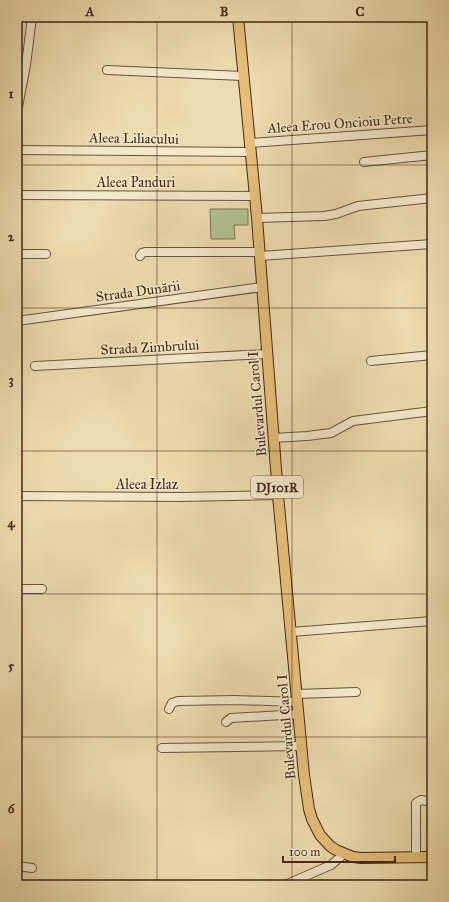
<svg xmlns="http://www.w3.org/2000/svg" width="449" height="902" font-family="'IM FELL Great Primer',serif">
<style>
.forest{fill:url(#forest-crowns);stroke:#7b7454}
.green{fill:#b2c18f;stroke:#7b7454}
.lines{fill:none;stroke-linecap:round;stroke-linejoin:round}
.minor-casing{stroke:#6e533f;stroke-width:10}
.major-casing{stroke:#44261a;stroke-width:12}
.minor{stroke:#f3e8ca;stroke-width:8}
.major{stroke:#e6be77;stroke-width:10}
.grid{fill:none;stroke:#44261a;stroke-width:1;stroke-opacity:0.55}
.labels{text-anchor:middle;stroke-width:3;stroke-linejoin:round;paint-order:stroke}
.shield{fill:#f3e8ca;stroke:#78604f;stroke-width:1}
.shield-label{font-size:13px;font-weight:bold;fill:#44261a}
.street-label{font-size:14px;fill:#44261a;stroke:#f3e8ca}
.neatline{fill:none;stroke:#44261a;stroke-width:1.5}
.grid-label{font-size:13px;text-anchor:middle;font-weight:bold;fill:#44261a}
</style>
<defs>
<pattern id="forest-crowns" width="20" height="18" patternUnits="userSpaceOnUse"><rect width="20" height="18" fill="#b2c18f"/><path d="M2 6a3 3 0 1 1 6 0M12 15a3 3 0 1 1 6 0" fill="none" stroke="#929d74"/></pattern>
</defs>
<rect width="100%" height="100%" fill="#ecdbae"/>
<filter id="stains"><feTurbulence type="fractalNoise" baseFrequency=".005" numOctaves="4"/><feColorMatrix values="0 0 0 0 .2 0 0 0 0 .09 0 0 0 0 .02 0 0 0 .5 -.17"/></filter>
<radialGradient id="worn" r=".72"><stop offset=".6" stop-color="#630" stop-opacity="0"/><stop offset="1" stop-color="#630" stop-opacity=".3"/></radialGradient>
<path class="forest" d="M319 880 355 882 372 885H311Z"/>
<path class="green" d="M210 209H248V225H234L235 239H211Z"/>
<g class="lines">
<g class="minor-casing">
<path id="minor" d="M107 70 243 76
M17 112 26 65 32 17
M249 143 432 130
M17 150 250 152
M364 162 432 155
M17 195 255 196
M257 218 324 216 336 214 358 206 432 198
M17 254H46
M140 256 142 253 145 252H259
M260 256 432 244
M17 321 262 287
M371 361 432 355
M35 366 267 354
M273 438 307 436 331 433 353 421 432 411
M17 496 181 497 278 495
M17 589H42
M291 632 432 621
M297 694 356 692
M169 709 172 703 178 701 235 700 298 702
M226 722 231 718 299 714
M162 748 301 746
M416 858V803L421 800 432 802
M17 866 32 868
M285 885 331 865 344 854"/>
</g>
<g class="major-casing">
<path id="major" d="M238 17 257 218 278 495 304 775 309 809 312 819 320 835 330 846 336 850 353 857 361 858 432 857"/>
</g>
<use href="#minor" class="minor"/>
<use href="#major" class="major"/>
</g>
<path class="grid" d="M157 17V885M292 17V885M17 165H432M17 308H432M17 451H432M17 594H432M17 737H432"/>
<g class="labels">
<rect class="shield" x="251" y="476" width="52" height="22" rx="3"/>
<g class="shield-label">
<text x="277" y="492">DJ101R</text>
</g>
<g class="street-label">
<text transform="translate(340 123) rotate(-4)" y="5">Aleea Erou Oncioiu Petre</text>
<text transform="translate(134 138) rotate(1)" y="5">Aleea Liliacului</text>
<text x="136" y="187">Aleea Panduri</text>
<text transform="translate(138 291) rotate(-8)" y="5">Strada Dunării</text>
<text transform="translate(150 347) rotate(-3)" y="5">Strada Zimbrului</text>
<text transform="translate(257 404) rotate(-95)" y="5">Bulevardul Carol I</text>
<text x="147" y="489">Aleea Izlaz</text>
<text transform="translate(286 727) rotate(-95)" y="5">Bulevardul Carol I</text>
</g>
</g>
<rect width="449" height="902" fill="none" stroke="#ecdbae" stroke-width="44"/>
<path d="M283 856v6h112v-6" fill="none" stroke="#44261a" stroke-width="2"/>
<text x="289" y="856" font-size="12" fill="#44261a" stroke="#f3e8ca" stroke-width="3" paint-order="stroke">100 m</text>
<rect x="22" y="22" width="405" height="858" class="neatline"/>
<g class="grid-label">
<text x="90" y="16">A</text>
<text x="224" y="16">B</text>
<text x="360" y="16">C</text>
<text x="11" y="98">1</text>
<text x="11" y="241">2</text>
<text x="11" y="384">3</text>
<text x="11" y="527">4</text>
<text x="11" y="670">5</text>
<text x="11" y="813">6</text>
</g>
<rect width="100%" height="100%" filter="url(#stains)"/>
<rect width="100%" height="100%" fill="url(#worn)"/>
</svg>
